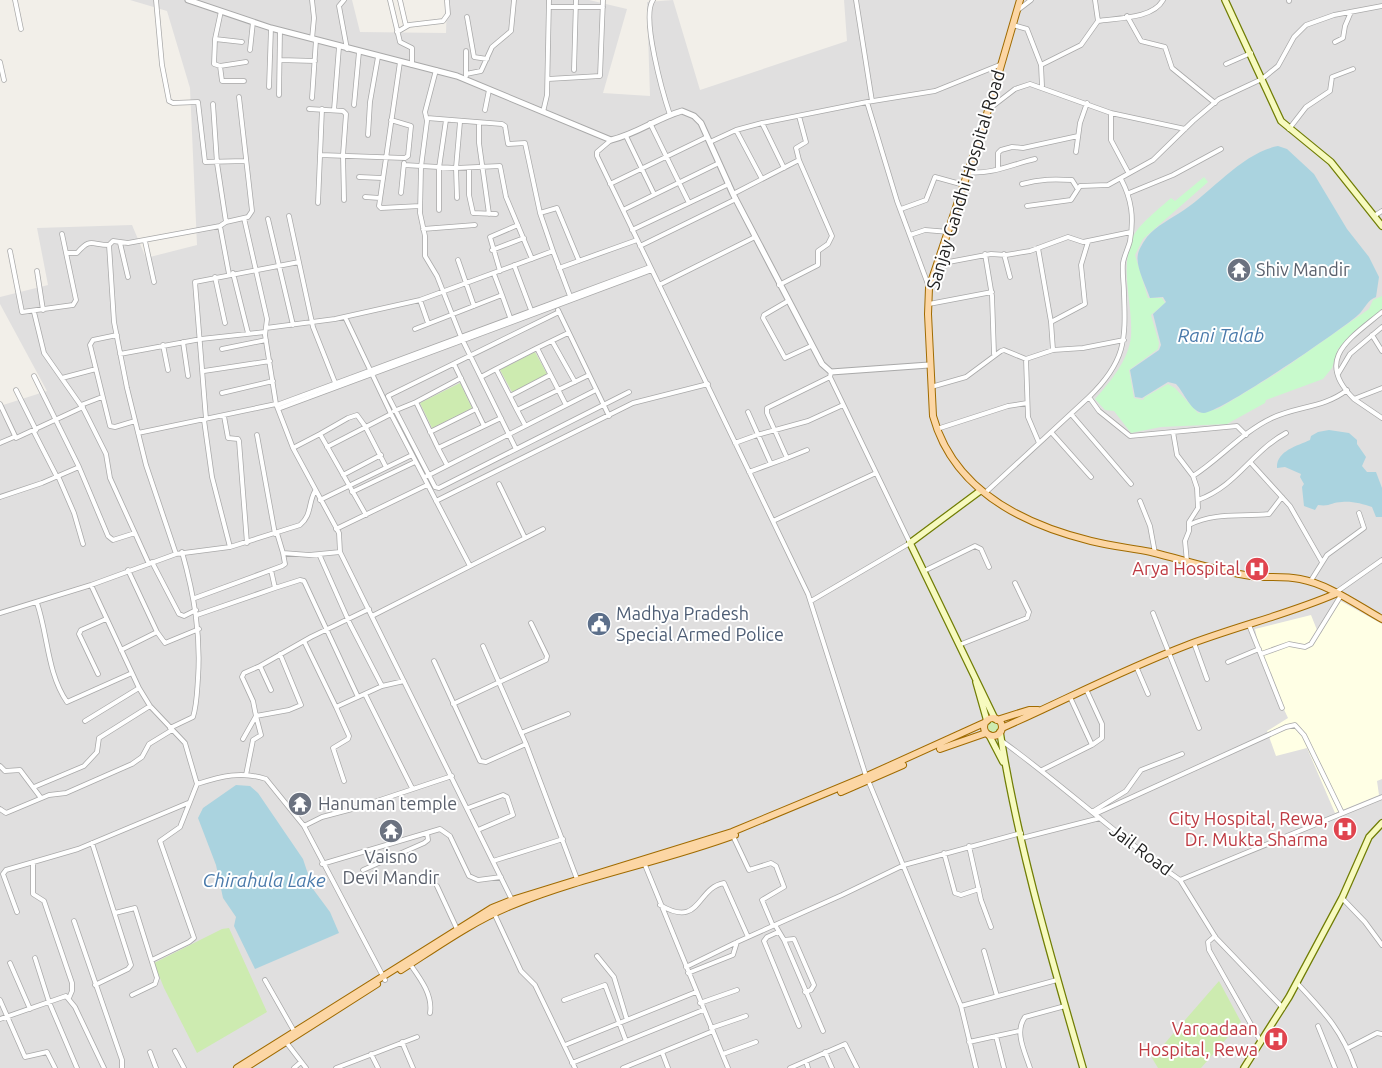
<svg xmlns="http://www.w3.org/2000/svg" width="1382" height="1068" font-family="Ubuntu,sans-serif">
<style>
.residential{fill:#e0dfdf}
.education{fill:#ffffe5}
.grass{fill:#cdebb0}
.park{fill:#c8facc}
.water{fill:#aad3df;fill-rule:evenodd}
.lines{fill:none;stroke-linecap:round;stroke-linejoin:round}
.minor-casing{stroke:#a9a9a9;stroke-width:5.5}
.tertiary-casing{stroke:#a9a9a9;stroke-width:7}
.secondary-casing{stroke:#707d05;stroke-width:8}
.primary-casing{stroke:#a06b00;stroke-width:8}
.minor{stroke:#fff;stroke-width:4}
.tertiary{stroke:#fff;stroke-width:5}
.secondary{stroke:#f7fabf;stroke-width:5.5}
.primary{stroke:#fcd6a4;stroke-width:6}
.labels{text-anchor:middle;stroke-width:4;stroke-linejoin:round;paint-order:stroke}
.street-label{font-size:18px;fill:#222;stroke:#fff}
.worship-label{font-size:18px;fill:#5b616d;stroke:#fff;text-anchor:start}
.health-label{font-size:18px;fill:#be3a42;stroke:#fff;text-anchor:end}
.service-label{font-size:18px;fill:#4e5e75;stroke:#fff;text-anchor:start}
.water-label{font-size:19px;font-style:italic;fill:#4a7aab;stroke:#fff}
</style>
<rect width="100%" height="100%" fill="#f2efe9"/>
<path class="residential" d="M130 0H352L360 32 446 33 447 0H589L627 9 603 93 650 96 647 2 673 0 700 90 847 41 844 0H1382V1068H0V406L47 391 0 304V297L48 285 37 228 132 225 146 258 197 245 190 88 167 11Z"/>
<path class="education" d="M1339 600 1382 624V779L1377 781 1379 795 1335 813 1307 748 1276 756 1267 731 1288 718 1262 663 1255 629 1311 615 1317 630 1321 633Z"/>
<path class="grass" d="M535 352 547 374 512 392 500 370Z
M460 383 472 408 432 428 420 403Z
M987 727a6 6 0 1 1 12 0a6 6 0 1 1-12 0Z
M229 928 267 1012 197 1053 164 988 154 963 222 929Z
M1219 981 1241 1022 1201 1068H1158L1152 1058Z"/>
<path class="park" d="M1204 177 1208 182 1143 239 1135 255 1148 298H1162L1165 303 1151 315 1159 343 1158 349 1129 370 1134 398 1143 400 1145 397 1168 384 1175 388 1198 413 1218 409 1279 372 1369 309 1373 300 1382 296V310L1338 349 1332 368 1323 379 1266 400 1265 403 1227 424 1161 427 1131 433 1114 411 1105 410 1095 399C1110 382 1129 360 1131 336 1133 302 1119 269 1133 237 1138 225 1161 207 1171 198L1175 201Z"/>
<path class="water" d="M1278 146 1287 149 1314 174 1347 229 1369 257 1379 277 1376 297C1367 300 1365 309 1358 315 1340 331 1221 412 1204 413 1191 413 1184 392 1176 384L1168 382 1142 398 1135 397 1130 370 1159 350 1161 345 1153 314 1166 302 1163 297 1150 298C1146 286 1135 266 1138 254 1139 249 1144 241 1147 237 1157 225 1171 219 1184 210 1212 191 1244 152 1278 146ZM1241 263 1246 272 1237 276 1232 267Z
M1329 430 1349 433 1357 440V444L1366 457 1362 466 1367 472H1376L1382 488V517H1376L1372 507C1363 504 1352 501 1342 502 1332 502 1330 507 1318 505L1315 510 1304 506 1302 487 1304 484 1300 477 1301 474 1285 467 1277 468C1276 451 1297 446 1310 440L1311 436 1318 432Z
M236 785 250 786 258 793 303 859 313 889 330 912 339 933 255 969 234 926 236 917 223 898 216 865 198 818 203 808Z"/>
<g class="lines">
<g class="minor-casing">
<path id="minor" d="M15 0 21 29
M156 0 162 65 169 101 173 103 198 102 205 162 245 161
M312 0 314 18 312 39
M344 0 339 6 347 49
M390 0 400 42 412 48V65
M400 0 406 26
M653 0C641 17 663 94 670 115
M856 0 872 101
M1095 0 1098 21
M1289 0V1
M549 7H603
M1018 10 1031 0
M221 11 215 39 214 64 220 66 246 62
M1127 16 1141 41 1165 47 1172 68 1215 103
M467 17 474 57 487 59
M1013 25 1027 29 1041 65
M397 32 409 25 443 21 448 14 447 1
M215 39 242 42
M1335 42 1343 38 1345 26 1351 12
M250 50 253 22
M466 51V76
M280 60 315 61
M0 62 4 80
M400 62 379 206 381 208 420 206
M1226 64 1251 53
M220 66 222 81H244
M436 70 425 112 427 121 421 167 420 213 425 236V256L437 276 461 337 516 449
M574 70 576 0
M466 74 481 71 492 47 511 31 514 0
M548 79 600 76 603 0
M1042 86 1041 65 1081 45 1098 21C1117 18 1153 19 1163 0
M269 87 271 28
M279 95 280 30
M312 98 316 40
M867 102 897 201 929 287
M213 104 217 163 226 222
M354 105 359 52
M309 109 343 111 346 114 343 155 344 200
M989 109 1015 89 1030 84 1111 113
M334 110 339 47
M485 110 489 90
M543 112 547 95 549 0
M799 116 806 142 796 148 799 160
M427 118 502 124 505 126 508 144 525 143 540 213 553 251
M479 123V143L489 214
M650 123 689 203
M762 123 784 168
M1289 129 1306 107 1330 91 1332 77 1353 69
M736 130 762 179
M368 135 370 102 378 57
M626 136 654 194
M611 140 597 152V156L808 594 866 776
M710 142 736 130 762 123 867 102 935 91 1002 64
M1076 152 1080 123 1087 103
M320 155 405 158 408 156 411 126 391 120
M404 165 456 168 500 166 506 197 532 259
M469 168V195L473 213 496 214
M998 168V153L1001 150 1012 147 1023 148 1078 136
M968 172C991 175 1013 164 1035 159
M1128 172 1111 140V113L1185 129
M359 177 382 178
M610 184 707 137
M1022 184C1040 179 1054 179 1072 180L1077 188
M401 193 404 163
M1129 193 1173 175 1221 149
M733 194 799 160 832 236 828 244 818 251V265L779 285
M365 197 380 198
M457 198 456 168 460 122
M318 203 322 109
M1027 206 1071 200 1080 186 1108 185 1153 160 1193 121 1219 99 1262 79 1278 66 1294 37 1306 25 1334 15 1382 6
M901 209 926 200 935 177 964 185
M439 210V168L446 120
M623 210 719 163
M540 213 557 208 579 261
M289 216 313 327 336 385
M1374 216 1382 211
M244 218 267 319 265 335 276 404 293 448 339 533 340 552 512 900
M268 219 293 325
M423 229 475 225
M632 230 729 184
M910 235 925 230 949 232
M145 241 154 282
M120 243 128 277
M640 246 736 199
M1038 248 1051 322 1053 350
M492 250 524 238
M10 251 22 312 73 305 76 300 62 234
M66 253H77C91 237 91 245 109 245
M985 254 992 296 994 354
M1004 254 1010 277
M458 260 474 306
M938 264 991 254 1006 255 1030 251 1068 237 1083 242 1131 232
M514 265 531 310
M559 268 637 240
M37 271 43 310
M500 271 490 237 518 225
M233 273 248 333
M229 274 220 226 226 222 248 217 252 211 239 97
M215 277 225 323
M659 285 755 237
M502 295 511 320
M420 300 428 323
M788 301 764 315 763 318 785 358 811 346
M929 304 992 292
M558 310 609 416
M34 312 44 353 84 410 106 454 110 478 149 564
M559 312 388 396 435 487 439 488 629 392
M1382 312C1351 338 1313 359 1354 399L1382 388
M345 317 391 414 470 566
M1051 322 1085 304 1081 265 1088 242
M266 328 335 319 420 300 553 251 570 296
M415 329 502 295 494 274
M117 335 93 340 90 345 110 426 115 427 135 421
M1372 335 1382 351
M552 341 575 382
M183 342 188 376
M163 345 168 370
M222 349 266 340
M120 354 201 339 265 332
M454 364 484 426
M496 369 537 348
M204 371 270 361
M1338 374 1350 354 1382 327
M34 376 79 467 108 536 113 540 135 533
M481 377 496 369 517 410 589 375
M62 378 96 369
M931 387 966 377 1001 351 1004 350 1026 359
M16 390 36 430
M222 393 273 381
M510 396 550 375
M1089 397 1099 411 1130 436 1237 426 1246 435
M1354 399 1382 418
M416 402 461 378
M0 404 16 438 83 407
M81 405 102 397
M277 405 650 267
M566 405 537 348 568 333
M278 409 652 270
M517 410 525 425
M394 411 416 402 438 448 501 418
M748 412 771 464
M1071 414 1131 484
M224 416 228 438 238 439 239 441 247 543
M206 419 195 282 299 262
M204 420 212 477 230 547
M937 429 1008 406 1027 403
M34 432 57 477
M430 432 476 409
M1051 432 1091 477
M1173 432 1177 455 1193 476 1197 488 1198 508 1189 522V531L1185 541 1187 562
M138 433 276 404
M320 434 348 418 357 415 365 426 386 467
M257 435 275 534
M0 443 14 437
M735 443 757 435 808 421 843 405
M1039 443 1028 417 1026 359 1053 350 1083 348 1124 340
M327 447 391 414
M293 448 320 434 366 515
M438 448 447 465
M807 450 787 458 767 413V408L830 377
M1251 463 1290 506 1322 562
M749 472 787 458
M343 475 381 455
M58 476 74 513 83 544
M1193 476C1220 459 1242 432 1272 418 1297 406 1324 408 1347 390
M425 477 596 390
M499 484 525 538
M352 492 415 462
M985 493 1089 397C1125 362 1126 341 1124 294 1124 284 1122 273 1123 263 1124 256 1128 249 1130 241 1134 218 1132 200 1121 179
M0 497 42 483 79 467
M320 500 412 455
M1198 500C1237 486 1251 452 1286 433
M436 501 633 403 708 384
M1140 501 1150 526 1155 553
M773 521 876 473
M1189 525C1215 512 1241 517 1269 514L1282 497
M336 529 427 485
M277 533 283 553 309 555 340 552
M176 554 146 465 127 388 114 322 109 245 113 241 128 243 220 226
M319 554 350 624 382 686
M152 562 179 614 184 616 196 610
M924 571 975 546 981 549 989 567
M1310 582 1327 555 1364 528 1359 513
M91 585 139 688 150 706 185 743 197 784 180 827 160 841 194 938 189 942 152 960
M275 588 300 580 304 581 358 697
M1335 593 1382 560
M195 598 282 566 285 564 283 553
M811 601 910 543 830 377 831 372
M37 603C48 635 47 673 67 702L132 673
M0 613 91 585 176 554 230 547 300 525C312 515 308 503 315 491
M1153 613 1199 728
M197 615 275 588 271 570
M372 616 543 529
M1249 625 1282 708
M157 632 165 643 199 629
M304 641 336 707
M1194 643 1207 679
M959 645 1027 618 1029 612 1015 583
M483 646 526 744
M121 650 157 632 128 570
M1261 654 1289 644 1305 647 1311 644 1340 597
M434 661 480 761 486 762 526 744 577 879
M1228 662 1259 649
M260 666 244 673 242 677 253 701 256 716 289 710 301 705 280 654
M1136 666 1148 694
M98 674 79 634 81 630 106 619
M1086 689 1102 724V738L1092 745
M271 690 260 666 311 637 369 609
M365 694 412 788
M453 704 546 660 547 656 531 623
M85 721 139 688
M170 728 193 717C197 704 197 691 198 678 201 634 194 595 182 552
M521 733 568 714
M243 739 256 716
M1002 741C1063 785 1118 837 1180 880L1382 797
M0 766 5 771 20 770 41 798
M1042 770 1092 745 1070 697
M246 775 253 740 261 735 256 716
M868 780 961 1006 1057 980
M344 781 333 748 348 739 349 736 336 707 382 686 404 681
M197 784C222 776 241 771 266 779L304 826
M34 787 84 766 97 752 99 738 150 706
M468 808 503 795 507 797 513 815 478 830
M0 809 6 813 49 795 66 793 132 764 142 757 149 744 172 730
M1092 812 1126 791 1141 770 1182 754
M1095 814 1286 727 1295 725 1304 735 1342 813
M733 836 749 870 771 863 776 866 784 887 762 900 773 926
M1022 838 1100 818
M92 843 131 965 128 969 95 985
M969 846 981 900 991 927
M944 853 955 893 961 895 979 889
M493 861 563 839
M33 862V894L44 901 72 983V991L69 998
M322 864 440 829 450 836 469 876 478 880 501 877
M645 865 728 1068
M363 870 424 843 428 840 427 833
M1180 880 1216 938 1283 1008
M437 886 457 929
M1342 898 1365 922 1382 945
M660 905C701 929 696 888 724 883L748 937
M17 912 3 874 6 870 78 849 188 803
M115 913 135 908 157 978 155 984 132 995
M494 913 521 971 535 985 575 1068
M74 921 122 1060V1068
M775 925 784 940 823 1031
M778 932 767 937 764 941 799 1026
M1215 936 1208 942 1209 950 1261 1042
M784 940 794 939 814 985 811 990 805 992
M984 951 997 996
M597 956 614 977 627 1020
M35 958 49 1002 77 1068
M10 963 30 1009
M410 964C420 978 433 995 430 1013
M686 967 735 943
M688 973 733 955 737 942 842 895 904 865 1021 833
M265 980 294 1031
M385 980 304 826 322 817 356 808 452 776
M1297 983C1324 1012 1342 1030 1355 1068
M0 1000 25 1057 47 1052 55 1068
M564 1000 605 985 626 1041
M700 1003 737 990
M961 1006 976 1068
M0 1019 66 996 75 1007 104 1068
M1318 1026 1335 1068
M711 1028 746 1016
M996 1036 1004 1068
M286 1042 306 1068
M402 1042 413 1068
M969 1042 1019 1031
M565 1045 696 992
M1348 1048 1377 1033 1382 1034
M175 1051 184 1068
M150 1052 156 1068
M662 1052 668 1068
M825 1052 832 1068
M371 1054 378 1068
M723 1054 756 1042
M806 1061 808 1068
M572 1063 703 1010
M294 1068 301 1062
M336 1068 417 1037
M623 1068 713 1031
M790 1068 845 1044 857 1068
M1030 1068C1025 1052 1014 1032 1025 1017L1065 1006"/>
</g>
<g class="tertiary-casing">
<path id="tertiary" d="M188 0 271 28 457 76 611 140C637 134 657 118 682 111L694 116 701 123 733 194 822 364 831 372 929 365"/>
</g>
<g class="secondary-casing">
<path id="secondary" d="M1225 0 1281 121 1331 162 1382 226
M980 491 910 543 995 719
M976 682 987 721
M1000 732C1018 846 1051 957 1083 1068
M989 735 1003 762
M1244 1068 1289 997 1342 898 1369 837 1382 823"/>
</g>
<g class="primary-casing">
<path id="primary" d="M1020 0 984 124 929 288 928 314 933 416C953 489 1022 524 1091 541 1111 546 1131 548 1151 552 1184 560 1217 571 1251 576 1267 578 1284 576 1300 579 1328 584 1357 605 1382 619
M984 727a9 9 0 1 1 18 0a9 9 0 1 1-18 0Z
M997 720 1029 710H1038
M1002 728C1063 701 1122 670 1185 646 1234 627 1286 615 1335 594
M940 749 986 733
M841 792 903 765
M401 970C437 947 473 921 513 905 584 876 662 862 735 835
M237 1068 492 908 512 900 732 832 867 776 984 723
M245 1068 377 984"/>
</g>
<use href="#minor" class="minor"/>
<use href="#tertiary" class="tertiary"/>
<use href="#secondary" class="secondary"/>
<use href="#primary" class="primary"/>
</g>
<defs>
<g id="temple-disc" transform="scale(1.25)"><circle r="9.5" fill="#6b7280" stroke="#fff"/><path d="M0-6L5-2H3V0L6.5 2.5H4V6H1.5V3h-3V6H-4V2.5H-6.5L-3 0V-2H-5Z" fill="#fff"/></g>
<g id="hospital-disc" transform="scale(1.25)"><circle r="9.5" fill="#e0444e" stroke="#fff"/><path d="M-5-5h3v3.5h4V-5h3V5h-3V1.5h-4V5h-3Z" fill="#fff"/></g>
<g id="civic-disc" transform="scale(1.25)"><circle r="9.5" fill="#5c6f8a" stroke="#fff"/><path d="M-.6-6.5H3V-4.5H.6V-3L4-1V1h2V6H-6V1h2V-1L-.6-3ZM-1.2 2.5V6h2.4V2.5Z" fill="#fff"/></g>
</defs>
<g fill-rule="evenodd">
<use href="#temple-disc" x="1239" y="270"/>
<use href="#hospital-disc" x="1257" y="569"/>
<use href="#civic-disc" x="599" y="624"/>
<use href="#temple-disc" x="300" y="804"/>
<use href="#hospital-disc" x="1345" y="829"/>
<use href="#temple-disc" x="391" y="831"/>
<use href="#hospital-disc" x="1276" y="1039"/>
</g>
<g class="labels">
<g class="street-label">
<text transform="translate(966 180) rotate(-73)" y="6">Sanjay Gandhi Hospital Road</text>
<text transform="translate(1141 850) rotate(37)" y="6">Jail Road</text>
</g>
<g class="worship-label">
<text x="1256" y="276">Shiv Mandir</text>
<text x="318" y="810">Hanuman temple</text>
<text x="391" y="863" text-anchor="middle">Vaisno<tspan x="391" dy="21">Devi Mandir</tspan></text>
</g>
<g class="health-label">
<text x="1240" y="575">Arya Hospital</text>
<text x="1328" y="825">City Hospital, Rewa,<tspan x="1328" dy="21">Dr. Mukta Sharma</tspan></text>
<text x="1258" y="1035">Varoadaan<tspan x="1258" dy="21">Hospital, Rewa</tspan></text>
</g>
<g class="service-label">
<text x="616" y="620">Madhya Pradesh<tspan x="616" dy="21">Special Armed Police</tspan></text>
</g>
<g class="water-label">
<text x="1221" y="342">Rani Talab</text>
<text x="264" y="887">Chirahula Lake</text>
</g>
</g>
</svg>
